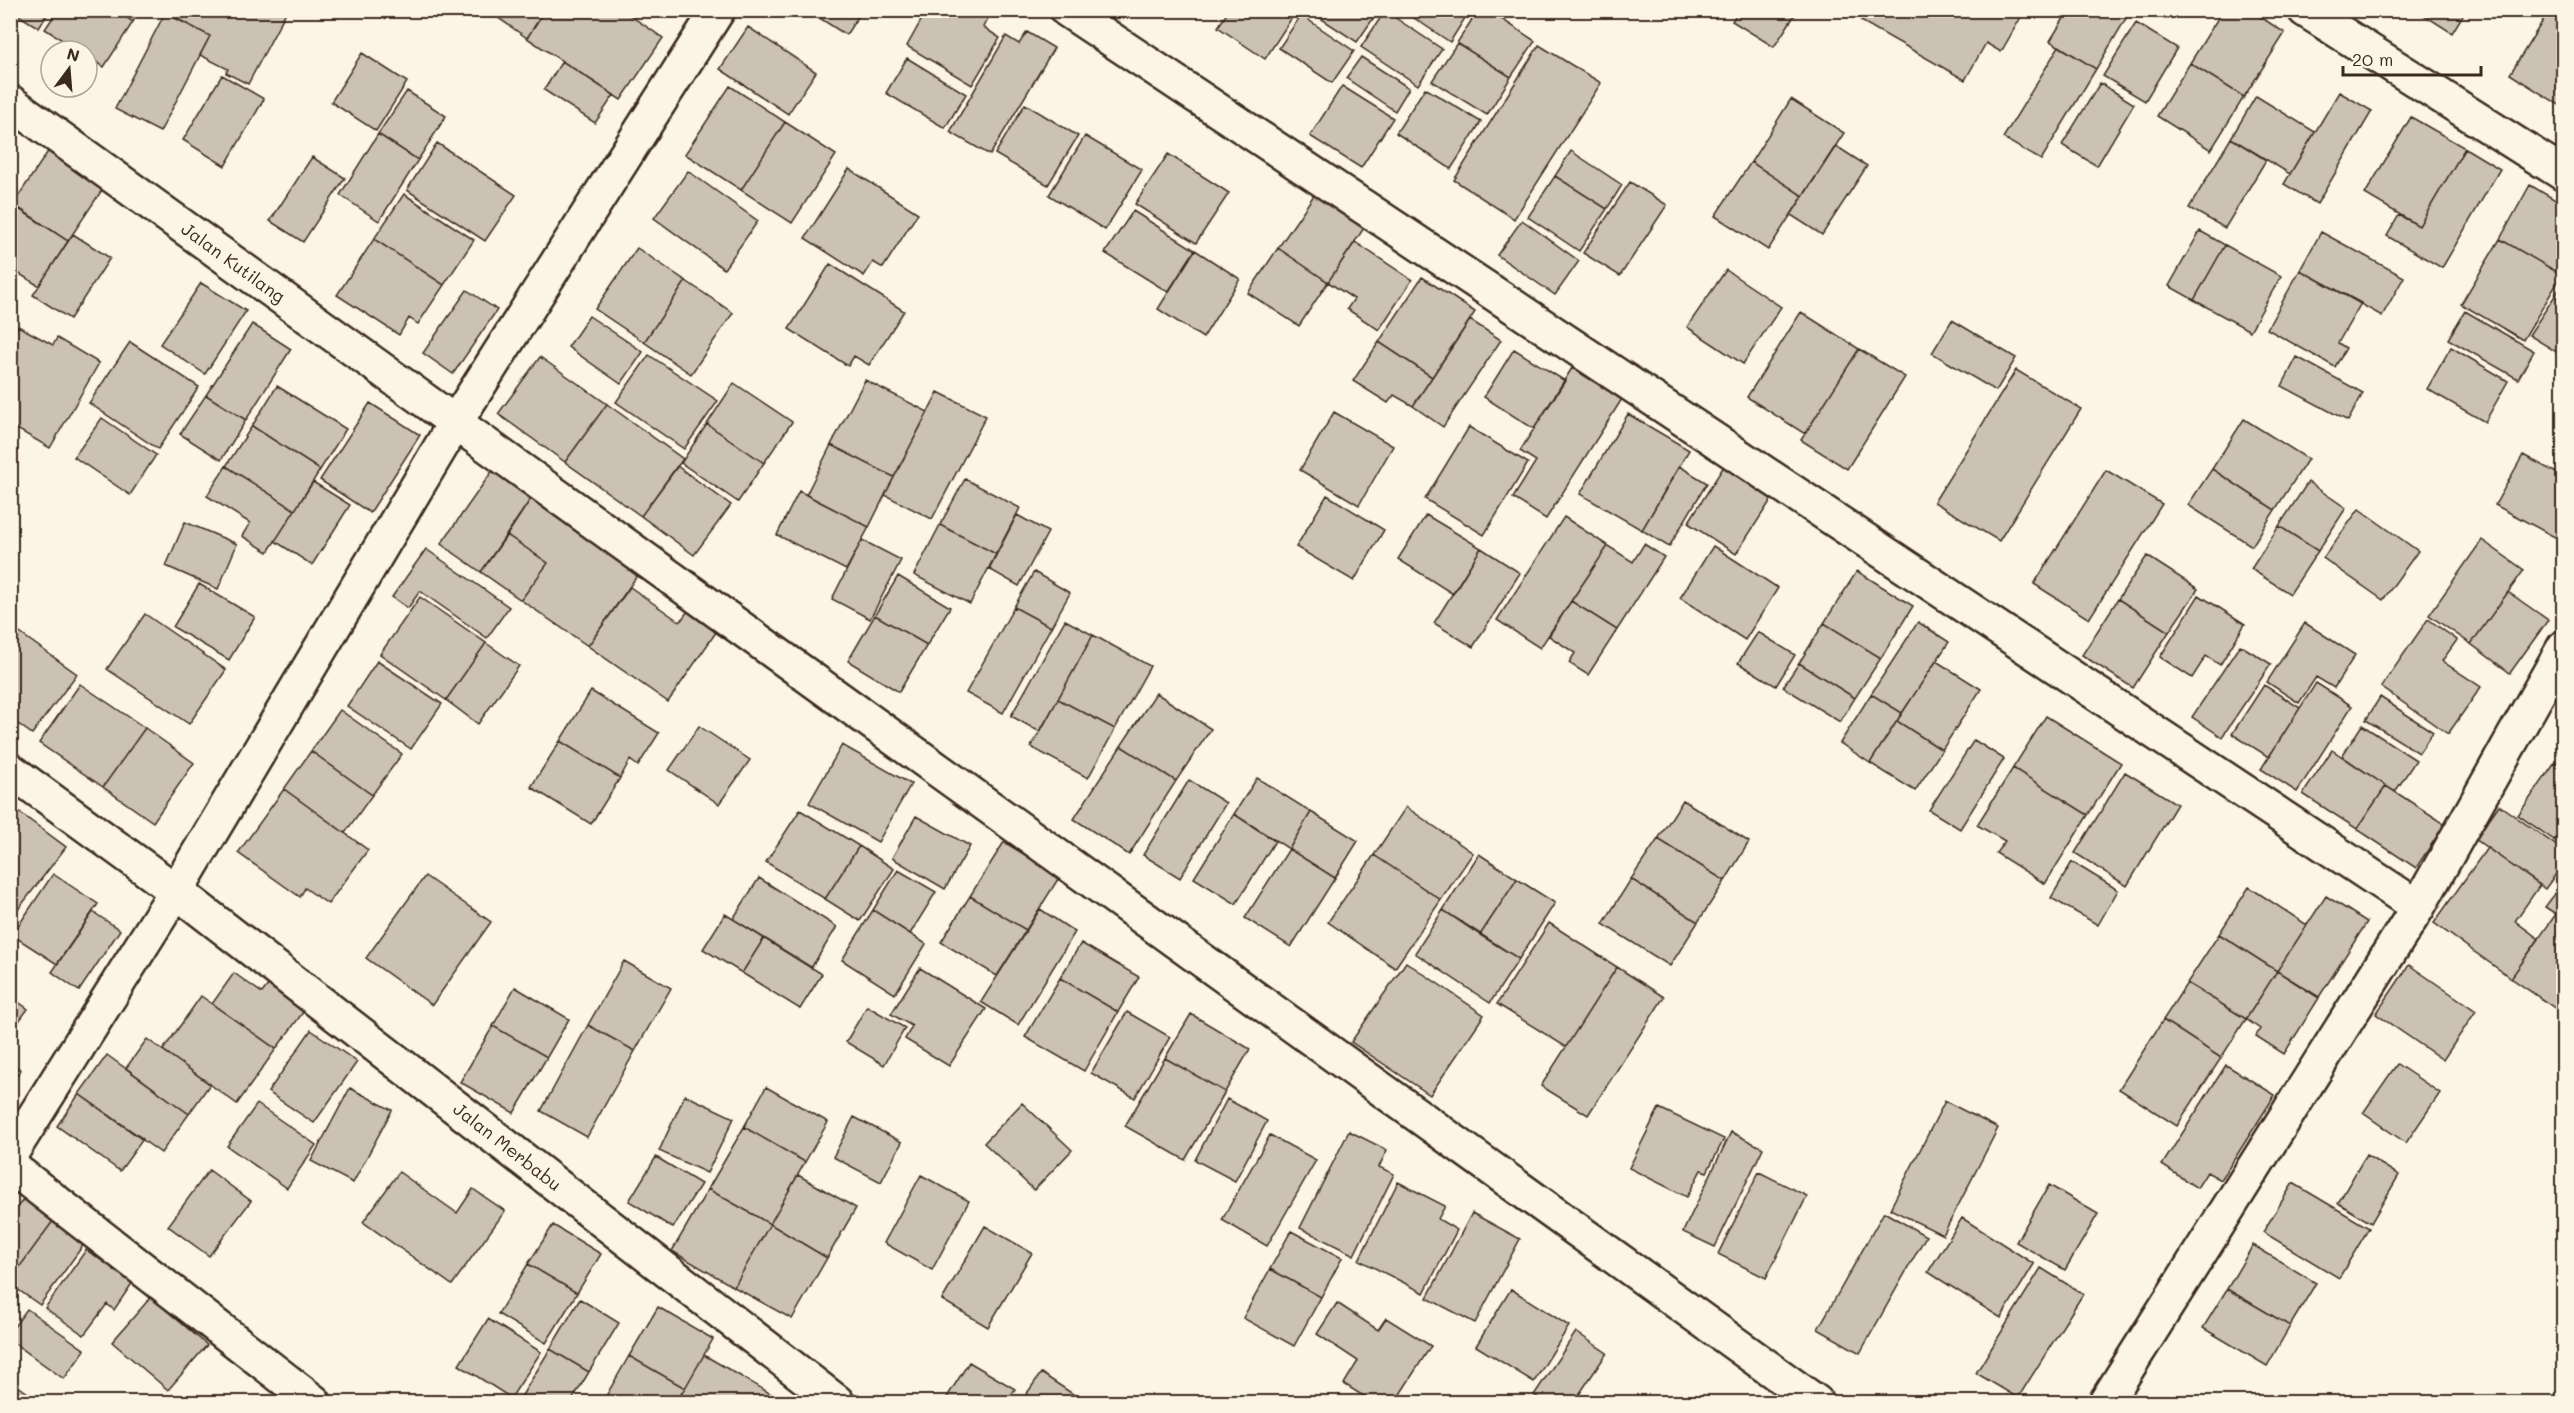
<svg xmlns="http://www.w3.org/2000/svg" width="2574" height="1413" font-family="Mali,sans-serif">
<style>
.building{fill:#ccc2b3;stroke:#3b2a1e;stroke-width:1.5}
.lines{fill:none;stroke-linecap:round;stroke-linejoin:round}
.street-casing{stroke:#3b2a1e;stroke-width:38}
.street{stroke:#fcf5e5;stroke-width:33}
.labels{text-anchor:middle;stroke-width:6;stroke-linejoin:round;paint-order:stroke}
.street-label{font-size:18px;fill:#3b2a1e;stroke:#fcf5e5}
</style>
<rect width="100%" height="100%" fill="#fcf5e5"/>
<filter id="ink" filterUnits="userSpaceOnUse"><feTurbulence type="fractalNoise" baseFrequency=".0167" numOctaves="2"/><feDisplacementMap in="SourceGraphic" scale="12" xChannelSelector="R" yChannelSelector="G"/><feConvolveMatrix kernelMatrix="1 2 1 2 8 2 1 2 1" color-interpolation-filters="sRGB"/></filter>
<g filter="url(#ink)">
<path class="building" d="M10 10H50L39 28Z
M58 10H115L133 22 104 67 87 56V51H79L45 29Z
M115 10H140L133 22Z
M178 10H282L286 12 248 84 226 73 228 69 200 55 210 36 174 17Z
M487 10H545L527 38Z
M545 10H622L663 38 621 100 527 38Z
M807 10H862L846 35Z
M927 10H954L962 15 964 10H983L990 15 983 27 1000 38 972 85 907 46Z
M1229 10H1297L1265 59 1218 27Z
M1308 10H1379L1357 42Z
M1402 10H1470L1450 42Z
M1478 10H1488L1535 41 1511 77 1457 43Z
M1739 10H1798L1774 47 1732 21Z
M1868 10H2025L2001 52 1986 43 1965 80 1861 21Z
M2069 10H2131L2096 69 2050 41Z
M2223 10H2250L2285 33 2244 97 2190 63Z
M2416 10H2466L2452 33Z
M1385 11 1442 49 1418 85 1361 47Z
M165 13 210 36 160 132 115 109Z
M2547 14 2564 24V108L2510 74Z
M1301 15 1354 51 1332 83 1279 48Z
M2136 23 2177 48 2145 101 2103 76Z
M748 27 816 72 788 114 720 69Z
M1027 32 1054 48 990 155 950 132 1006 36 1019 44Z
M1457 43 1511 77 1487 115 1432 81Z
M1539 45 1601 83 1514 219 1454 180Z
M2059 46 2096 69 2041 160 2003 138Z
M362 53 407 82 376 131 331 102Z
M1361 57 1409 88 1395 111 1346 78Z
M907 58 966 94 945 128 886 93Z
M562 61 614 95 595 123 544 90Z
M2190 63 2244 97 2211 150 2157 116Z
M222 75 264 99 225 166 183 140Z
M2100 83 2134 104 2097 166 2062 145Z
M730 86 785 122 741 190 685 154Z
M1342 86 1393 118 1361 168 1310 136Z
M1425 88 1481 122 1451 169 1396 133Z
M407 91 446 116 418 160 378 134Z
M2339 92 2372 111 2317 204 2284 184Z
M2256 96 2315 132 2290 174 2231 138Z
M1791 99 1844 133 1803 196 1751 162Z
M1025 104 1078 136 1048 185 995 154Z
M2411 117 2465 148 2419 226 2365 194Z
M785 122 836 155 792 223 741 190Z
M378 134 418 160 379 221 340 195Z
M1085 136 1142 170 1105 230 1049 195Z
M2231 138 2266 160 2225 228 2189 208Z
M437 143 516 195 485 241 407 190Z
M1836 146 1867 166 1822 235 1791 215Z
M2465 148 2500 169 2442 268 2387 236 2399 215 2419 226Z
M49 150 104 187 68 241 13 204Z
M1571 151 1622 185 1607 209 1555 176Z
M1168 154 1229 193 1196 243 1135 204Z
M312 157 345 178 303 242 270 221Z
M1751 162 1803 196 1768 250 1715 216Z
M849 169 918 213 883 268 873 262 864 276 805 238Z
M688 171 758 221 724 269 654 218Z
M1555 176 1607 209 1579 251 1528 217Z
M1630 182 1667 205 1620 276 1583 253Z
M2530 185 2564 205 2562 275 2500 239Z
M404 194 474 240 444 285 374 239Z
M1314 195 1364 228 1328 282 1278 248Z
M19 209 68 241 39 286 10 268V223Z
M1133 211 1195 250 1168 292 1105 253Z
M1522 220 1579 261 1555 295 1497 255Z
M2200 231 2225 245 2194 300 2169 286Z
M2321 232 2404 277 2382 316 2300 270Z
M73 234 110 258 70 319 33 295Z
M374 239 444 285 418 324 409 318 399 335 337 295Z
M2500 239 2562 275 2523 340 2461 304Z
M1355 242 1412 280 1379 330 1347 309 1354 299 1328 282Z
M2225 245 2281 276 2250 331 2194 300Z
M637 248 686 281 644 342 595 309Z
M1278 248 1328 282 1299 326 1248 293Z
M1195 250 1240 279 1203 338 1158 309Z
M830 264 904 311 869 365 854 356 848 366 789 329Z
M1726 270 1781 307 1743 364 1687 327Z
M2300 270 2361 303 2338 343 2346 348 2335 367 2267 329Z
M1422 277 1475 312 1432 377 1379 342Z
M686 281 733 313 691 374 644 342Z
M2564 282V344L2558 353 2529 335Z
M201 283 246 311 205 374 160 344Z
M467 290 497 310 453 374 423 353Z
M2465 311 2534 351 2518 379 2448 339Z
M1801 312 1859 349 1805 434 1747 397Z
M589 316 643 352 621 384 568 347Z
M1470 320 1501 340 1443 427 1413 406Z
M1952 320 2016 358 1996 391 1932 353Z
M252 324 291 349 246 420 206 395Z
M18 326 53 345 57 338 99 363 50 448 10 425 14 414 10 412V339Z
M130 342 199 387 158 449 89 403Z
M1379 342 1432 377 1413 406 1394 395 1388 403 1353 381Z
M2451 347 2508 381 2485 422 2427 389Z
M1514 349 1565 381 1534 429 1484 397Z
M1859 349 1905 377 1847 469 1801 440Z
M649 355 718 401 684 449 616 402Z
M540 357 607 404 565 462 498 414Z
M2297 357 2363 393 2348 421 2282 386Z
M1572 368 1622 399 1546 519 1513 498 1536 461 1520 451Z
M2016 370 2081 409 1999 541 1934 502Z
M865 380 928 412 894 477 831 445Z
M734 383 792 422 764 463 707 424Z
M277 386 346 429 320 470 252 426Z
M938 392 986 416 932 519 885 495Z
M206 395 246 420 221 460 180 434Z
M370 403 420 435 370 513 320 480Z
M607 404 683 459 641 516 565 462Z
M1334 412 1393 446 1359 505 1300 470Z
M1628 414 1689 450 1642 530 1580 494Z
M102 418 156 455 130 495 74 457Z
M2244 419 2308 459 2275 510 2212 469Z
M707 424 764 463 738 502 681 463Z
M252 426 320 470 295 510 226 466Z
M1469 427 1528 463 1484 535 1425 499Z
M831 445 894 477 869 527 806 495Z
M2523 455 2564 477V542L2495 505Z
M226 466 295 510 268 552 242 536 250 523 207 496Z
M677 466 731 505 694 555 641 516Z
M1679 466 1707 483 1669 547 1642 530Z
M1724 466 1773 497 1736 554 1688 523Z
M495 467 534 494 481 572 441 544Z
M2212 469 2275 510 2252 546 2188 505Z
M2106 470 2162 504 2089 619 2034 584Z
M965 479 1020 508 996 554 940 525Z
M313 482 350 505 312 565 275 541Z
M2308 482 2346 508 2318 551 2279 526Z
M799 491 869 527 846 570 777 535Z
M534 494 644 566 588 646 521 600 548 563 507 535Z
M1327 495 1384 530 1354 581 1296 547Z
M2359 509 2418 551 2383 600 2323 558Z
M1017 515 1048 532 1019 586 989 569Z
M1426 515 1481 548 1453 594 1398 559Z
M1564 517 1608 546 1540 648 1497 620Z
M185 522 237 544 218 589 166 566Z
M940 525 996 554 970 604 914 575Z
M2279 526 2318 551 2290 594 2251 569Z
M507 535 548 563 521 600 481 572Z
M862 540 901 560 870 619 832 599Z
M2482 540 2524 570 2471 644 2429 615Z
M1644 544 1664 557 1617 630 1571 601 1608 546 1633 562Z
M1713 546 1778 588 1745 640 1680 598Z
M1481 548 1520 573 1473 647 1434 623Z
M426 549 509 607 487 638 420 591 408 608 392 597Z
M2147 556 2198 589 2169 632 2118 599Z
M1857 571 1913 606 1881 658 1824 623Z
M1034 572 1070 593 1051 627 1014 607Z
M898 576 950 607 927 645 875 615Z
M199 584 255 617 229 660 173 627Z
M630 587 680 622 690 608 719 628 668 702 588 646Z
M2508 592 2548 620 2510 673 2471 644Z
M2199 595 2245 624 2220 665 2206 656 2192 678 2160 657Z
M420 597 486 643 446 700 380 654Z
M2118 599 2169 632 2133 688 2082 655Z
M1571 601 1617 630 1588 675 1569 663 1575 653 1549 636Z
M1014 607 1051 627 1003 713 966 693Z
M145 614 226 670 189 724 107 669Z
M875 615 927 645 899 692 848 661Z
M2428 619 2457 640 2442 661 2481 687 2448 734 2381 687Z
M1065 620 1093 635 1040 732 1011 716Z
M1918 622 1949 642 1902 713 1871 694Z
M1824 623 1881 658 1855 698 1799 663Z
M2305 623 2355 655 2334 688 2316 677 2299 703 2267 682Z
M10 626 77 674 32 734 10 718Z
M1758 632 1795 655 1776 686 1738 663Z
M1093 635 1150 666 1115 729 1058 699Z
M486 643 519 666 478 724 446 700Z
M2240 645 2271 664 2222 737 2192 717Z
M377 661 442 704 411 749 347 706Z
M1936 661 1981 689 1942 750 1897 721Z
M1799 663 1855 698 1840 722 1783 687Z
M2316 683 2352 706 2297 792 2261 769Z
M80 684 145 728 103 787 39 743Z
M2264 685 2300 708 2269 757 2232 734Z
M591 691 659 733 638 766 630 760 620 778 560 741Z
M1156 693 1211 729 1176 781 1121 746Z
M1871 694 1902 713 1870 763 1840 743Z
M2380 697 2433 732 2419 753 2366 720Z
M1058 699 1115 729 1088 778 1031 747Z
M340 710 402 754 372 795 311 751Z
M2046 716 2121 763 2088 815 2013 768Z
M1897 721 1942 750 1915 791 1870 763Z
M2362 725 2416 760 2395 792 2342 756Z
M699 726 750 760 719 804 669 770Z
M145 728 194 763 153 822 103 787Z
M1974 740 2004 759 1960 829 1929 810Z
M560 741 620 778 591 824 531 787Z
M842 745 911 784 878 842 809 803Z
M1121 746 1176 781 1129 855 1074 819Z
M2332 750 2386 786 2357 829 2303 794Z
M311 751 372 795 345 833 284 789Z
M2555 763 2564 768V828L2554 840 2518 815Z
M2013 768 2088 815 2045 884 1996 853 2005 841 1977 825Z
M2125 772 2177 804 2127 886 2075 853Z
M1257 778 1311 812 1289 849 1234 814Z
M1189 780 1226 803 1180 878 1143 855Z
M2386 786 2445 824 2416 868 2357 829Z
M284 789 368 850 328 904 305 888 300 897 238 853Z
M1683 800 1749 842 1725 881 1658 839Z
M2499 805 2564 851V863L2545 889 2475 839Z
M12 807 66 847 13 916 10 914V809Z
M1406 807 1473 853 1441 900 1374 855Z
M800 810 859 846 825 899 766 862Z
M1311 812 1358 841 1335 878 1289 849Z
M1234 814 1275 841 1236 904 1194 878Z
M916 816 970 846 945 889 892 858Z
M2564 828V847L2554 840Z
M1658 839 1725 881 1698 922 1631 879Z
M1004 842 1060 876 1026 930 970 896Z
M859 846 894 869 860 921 825 899Z
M2487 848 2540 885 2515 921 2539 939 2511 978 2434 923Z
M1289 849 1335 878 1291 947 1245 918Z
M1479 854 1517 879 1480 935 1443 910Z
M1374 855 1441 900 1395 968 1328 922Z
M2072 862 2118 890 2098 925 2051 898Z
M898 870 936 892 910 934 873 910Z
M53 874 98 904 57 964 12 935Z
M425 876 491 922 432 1005 366 958Z
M759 878 837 927 811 968 733 919Z
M1517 879 1555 903 1519 959 1480 935Z
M1631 879 1698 922 1670 966 1603 924Z
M2249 887 2307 925 2277 971 2219 934Z
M2557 891 2564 895V1006L2559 1011 2511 978 2556 914 2545 907Z
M970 896 1026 930 997 976 941 942Z
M2326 896 2367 922 2319 997 2277 971Z
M1040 909 1075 932 1018 1025 981 1002Z
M873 910 926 944 895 994 842 960Z
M1443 910 1519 959 1490 1003 1415 953Z
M93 912 120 930 79 991 52 972Z
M725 914 764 938 742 973 703 949Z
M1549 923 1617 967 1566 1047 1497 1004Z
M2219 934 2277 971 2246 1019 2187 983Z
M764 938 822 974 800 1009 742 973Z
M1081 943 1139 977 1118 1012 1060 978Z
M624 961 671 988 635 1051 588 1025Z
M1406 962 1484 1015 1430 1095 1351 1042Z
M2409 965 2476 1011 2443 1060 2376 1014Z
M1617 967 1664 997 1588 1115 1541 1086Z
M920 968 986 1009 949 1066 905 1039 912 1026 891 1014Z
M2277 971 2319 998 2284 1054 2256 1036 2260 1029 2246 1019Z
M234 973 262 993 268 985 304 1011 276 1049 212 1004Z
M1060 978 1118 1012 1084 1071 1025 1037Z
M2187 983 2246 1019 2221 1058 2163 1020Z
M515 987 569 1019 547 1057 493 1026Z
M10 996 28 1009 10 1033Z
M201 996 276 1049 237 1104 163 1050Z
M867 1006 905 1028 884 1065 846 1042Z
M1127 1012 1170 1037 1135 1098 1091 1073Z
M1191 1014 1250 1049 1225 1092 1165 1058Z
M2163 1020 2221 1058 2177 1126 2119 1089Z
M588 1025 635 1051 587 1137 541 1111Z
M493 1026 547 1057 514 1113 460 1082Z
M311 1030 357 1062 314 1123 268 1092Z
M147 1039 210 1084 189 1114 126 1068Z
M107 1055 189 1114 161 1153 79 1094Z
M1165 1058 1225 1092 1185 1160 1125 1126Z
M10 1063 21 1070 10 1085Z
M2397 1064 2440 1093 2406 1143 2363 1113Z
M2226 1065 2275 1095 2221 1180 2207 1172 2197 1188 2162 1165Z
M766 1087 828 1122 805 1162 744 1127Z
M350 1088 392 1110 353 1183 311 1161Z
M79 1094 143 1139 120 1171 57 1126Z
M685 1095 734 1118 707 1173 659 1151Z
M1227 1099 1267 1121 1235 1181 1195 1160Z
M1945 1101 1998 1128 1943 1235 1890 1209Z
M1022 1103 1072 1150 1034 1190 984 1143Z
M257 1104 316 1145 287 1188 227 1146Z
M1659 1108 1724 1139 1707 1172 1701 1170 1687 1197 1629 1168Z
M854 1117 902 1142 881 1182 833 1157Z
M744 1127 805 1162 770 1224 708 1189Z
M1349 1131 1387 1150 1379 1167 1394 1174 1354 1255 1300 1228Z
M1731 1132 1763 1148 1715 1247 1683 1232Z
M1270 1135 1316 1160 1267 1246 1222 1220Z
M2366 1155 2399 1175 2371 1223 2338 1203Z
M656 1157 701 1184 673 1228 629 1201Z
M209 1170 251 1201 209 1256 168 1226Z
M399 1172 457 1213 473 1189 505 1211 452 1285 363 1222Z
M1759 1172 1807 1196 1766 1278 1718 1254Z
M798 1175 856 1208 827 1258 770 1224Z
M921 1175 969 1201 932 1270 884 1243Z
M1398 1182 1445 1206 1438 1219 1457 1230 1424 1293 1359 1260Z
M2293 1183 2369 1228 2339 1278 2263 1232Z
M2049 1185 2098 1214 2065 1270 2016 1242Z
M31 1189 52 1204 44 1215 53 1221 10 1280V1217Z
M708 1189 770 1224 734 1287 672 1251Z
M1884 1212 1926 1236 1860 1353 1818 1329Z
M1472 1213 1520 1239 1475 1323 1427 1298Z
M1962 1218 2034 1264 2001 1318 1928 1272Z
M53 1221 84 1244 40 1305 10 1284V1280Z
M770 1224 827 1258 792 1319 734 1287Z
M553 1225 601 1254 577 1293 528 1264Z
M985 1226 1032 1253 988 1327 942 1300Z
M1291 1231 1342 1258 1321 1297 1270 1269Z
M2253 1245 2316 1283 2290 1326 2227 1289Z
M86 1250 133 1282 114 1310 107 1304 84 1335 45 1308Z
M528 1264 577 1293 546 1343 498 1314Z
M2041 1268 2083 1294 2018 1398 1976 1373Z
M1270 1269 1321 1297 1294 1346 1243 1318Z
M1511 1289 1569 1326 1534 1382 1476 1346Z
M2227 1289 2290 1326 2267 1366 2203 1328Z
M151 1297 207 1345 168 1390 112 1342Z
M580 1299 619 1323 589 1372 550 1349Z
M1337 1303 1378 1330 1386 1318 1431 1346 1395 1402H1373L1344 1384 1358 1361 1317 1334Z
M658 1307 713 1339 685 1388 629 1356Z
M27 1309 85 1350 64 1379 10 1340V1332Z
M488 1319 541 1352 511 1398 459 1365Z
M1576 1332 1607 1353 1574 1402H1545L1534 1395Z
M550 1349 589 1372 571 1402H518Z
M704 1355 778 1398 775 1402H677Z
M629 1356 685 1388 676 1402H616L606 1396Z
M969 1362 1015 1389 1007 1402H944Z
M1041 1373 1085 1402H1021Z
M10 1380 40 1402H10Z"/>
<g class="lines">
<g class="street-casing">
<path id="street" d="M1067 10 2418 907
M2305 10 2564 174
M10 102 1816 1402
M10 770 176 891 837 1402
M10 1155 176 891 455 423 718 10
M10 1166 314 1402
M2106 1402 2418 907 2564 647"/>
</g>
<use href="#street" class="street"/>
</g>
</g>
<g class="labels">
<g class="street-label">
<text transform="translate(233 263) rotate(36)" y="6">Jalan Kutilang</text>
<text transform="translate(507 1147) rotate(38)" y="6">Jalan Merbabu</text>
</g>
</g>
<rect width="2574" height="1413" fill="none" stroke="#fcf5e5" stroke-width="36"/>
<rect x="18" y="18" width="2538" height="1377" fill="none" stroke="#3b2a1e" stroke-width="2" filter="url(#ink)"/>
<g transform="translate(69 69) rotate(16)"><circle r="28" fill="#fcf5e5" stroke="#afa495" stroke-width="1.5"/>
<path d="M0-4.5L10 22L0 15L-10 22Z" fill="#3b2a1e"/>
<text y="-9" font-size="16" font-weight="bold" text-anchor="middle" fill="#3b2a1e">N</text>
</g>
<path d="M2343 66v9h138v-9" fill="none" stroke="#3b2a1e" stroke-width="3"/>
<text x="2352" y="66" font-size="18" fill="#3b2a1e" stroke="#fcf5e5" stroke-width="4.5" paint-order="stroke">20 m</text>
</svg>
